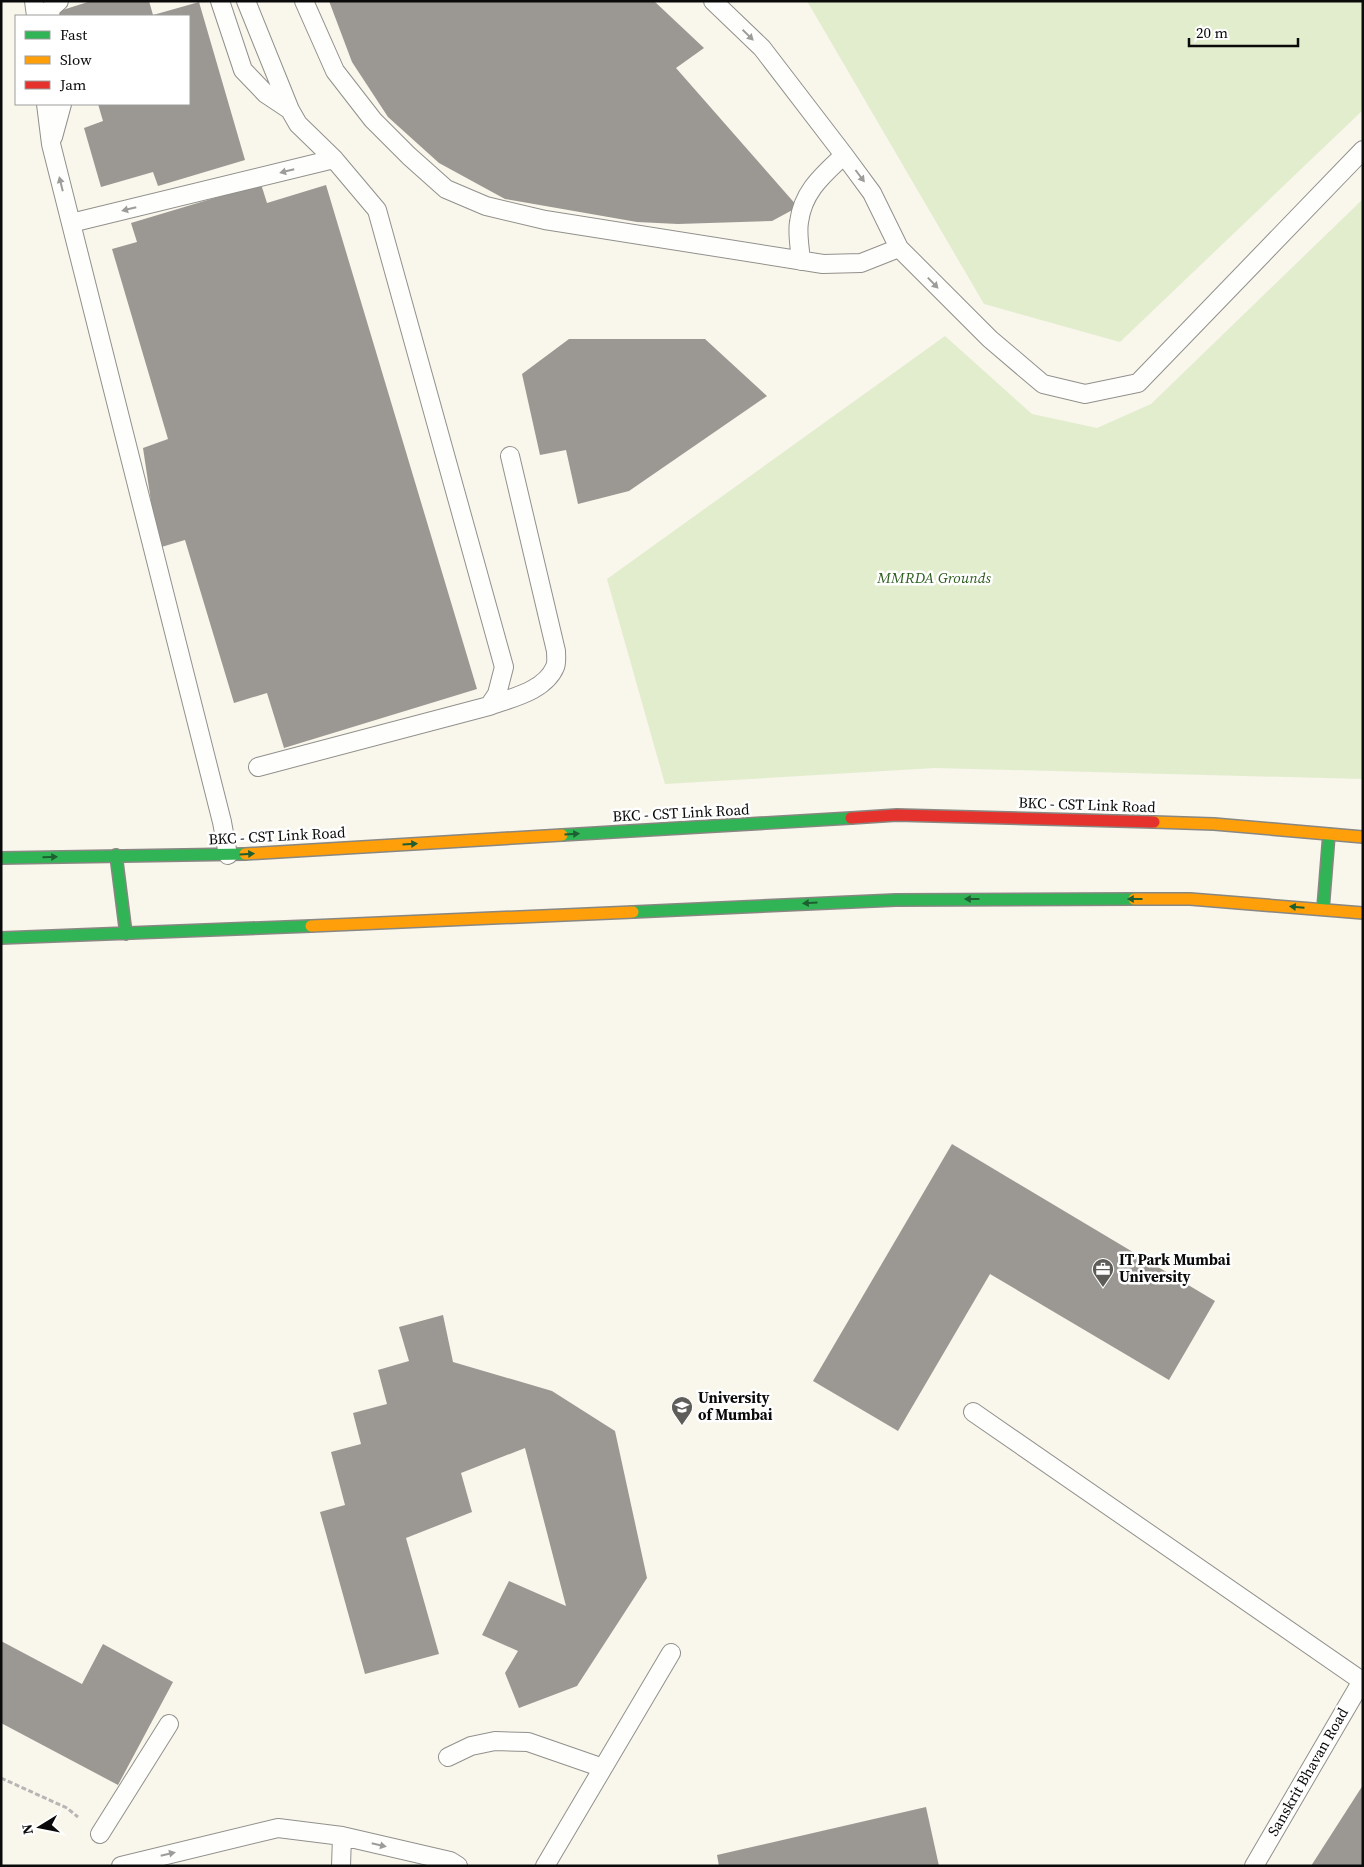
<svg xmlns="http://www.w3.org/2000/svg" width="1364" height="1867" font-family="'Source Serif 4',serif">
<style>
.green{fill:#e2edcd}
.building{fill:#9b9893}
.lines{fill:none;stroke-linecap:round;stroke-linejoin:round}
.lane-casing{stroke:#92908c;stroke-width:20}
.fast-casing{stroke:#888782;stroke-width:14}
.slow-casing{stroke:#888782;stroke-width:14}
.jam-casing{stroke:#888782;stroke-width:14}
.path{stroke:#b7b6b5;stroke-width:3;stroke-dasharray:5 2.5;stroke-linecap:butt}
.lane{stroke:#fefefc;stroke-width:18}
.fast{stroke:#30b455;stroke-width:11}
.slow{stroke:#ff9f0a;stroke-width:11}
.jam{stroke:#e5322d;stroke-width:11}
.oneway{fill:#9c9c9b}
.oneway2{fill:#1d5f30}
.labels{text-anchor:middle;stroke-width:5;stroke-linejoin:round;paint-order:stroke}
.park-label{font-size:15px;font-style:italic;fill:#2c5e1d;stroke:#fff}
.street-label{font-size:15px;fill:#0a0a0a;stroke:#fff}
.poi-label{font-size:15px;font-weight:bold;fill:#0a0a0a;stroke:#fff;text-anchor:start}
</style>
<rect width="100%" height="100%" fill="#f9f6ec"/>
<path class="green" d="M807 1H1363V110L1120 342 984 304Z
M1363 199V779L935 768 665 784 607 579 945 336 1032 414 1097 428 1151 404Z"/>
<path class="building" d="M91 1H149L153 15 199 2 245 160 158 186 153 172 101 187 84 128 103 121 98 104H189V16H54L53 13Z
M329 1H654L704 48 676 68 798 207 772 221 678 224 637 222 505 199 439 163 388 117 352 62Z
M261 184 267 203 326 185 477 689 284 748 267 693 234 703 185 540 158 548 143 448 168 439 112 249 137 242 131 223Z
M569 339H705L767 396 629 491 578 504 566 450 540 455 522 374Z
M952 1144 1215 1301 1169 1380 990 1274 898 1431 813 1381Z
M443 1315 453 1362 552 1391 615 1431 647 1578 577 1686 519 1708 505 1673 518 1651 482 1635 509 1581 566 1606 525 1448 461 1473 472 1512 406 1538 439 1654 365 1674 320 1512 345 1505 331 1452 361 1444 353 1413 387 1404 378 1370 409 1361 399 1327Z
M1 1641 82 1684 103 1644 173 1682 118 1785 1 1723Z
M1363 1785V1866H1311Z
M926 1807 939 1866H719L717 1855Z"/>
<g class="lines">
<g class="lane-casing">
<path id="lane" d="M34 1 36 16
M220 1 243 70 266 94 290 110
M246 1 290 110 298 124 334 159 377 210 504 667 497 694 489 706 258 767
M304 1 335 71 373 120 409 156 446 189 486 206 545 220 823 264 861 263 899 248
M713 1 762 48 844 155 872 193 899 248 990 339 1043 384 1085 394 1138 383 1363 150
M50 16 51 8 59 1
M46 104 51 144 222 822 228 855
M53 137 62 104
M71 223 334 159
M801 261C800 248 797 234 799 222 803 191 823 175 844 155
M489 706C511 698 545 691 555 667 557 663 556 656 556 651L510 456
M973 1412 1362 1681
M448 1757 471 1746 495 1741 528 1742 603 1768
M100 1834 169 1724
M121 1866 278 1828 342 1836 450 1861 458 1866
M341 1866 342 1836
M545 1866 671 1653
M1254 1866 1363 1679"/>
</g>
<g class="fast-casing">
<path id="fast" d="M562 835 851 818
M116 855 126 934
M1 858 245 854
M1323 909 1329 834
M633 912 896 900 1134 899
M1 938 311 926"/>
</g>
<g class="slow-casing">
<path id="slow" d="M1154 822 1214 824 1363 837
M245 854 562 835
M1134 899H1190L1363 913
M311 926 633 912"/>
</g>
<g class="jam-casing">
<path id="jam" d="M851 818 897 815 1154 822"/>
</g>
<path class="path" d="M1 1778 67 1808 78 1817"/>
<use href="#lane" class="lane"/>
<use href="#fast" class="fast"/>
<use href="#slow" class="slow"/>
<use href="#jam" class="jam"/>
</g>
<defs><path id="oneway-solid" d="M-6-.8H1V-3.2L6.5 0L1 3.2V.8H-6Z" transform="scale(1.25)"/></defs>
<g class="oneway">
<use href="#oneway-solid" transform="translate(748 35) rotate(44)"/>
<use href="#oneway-solid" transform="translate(287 171) rotate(166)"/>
<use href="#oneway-solid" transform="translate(860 176) rotate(53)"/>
<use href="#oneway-solid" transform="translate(61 184) rotate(-104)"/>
<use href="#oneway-solid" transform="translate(129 209) rotate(166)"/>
<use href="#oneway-solid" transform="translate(933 283) rotate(46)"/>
<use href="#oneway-solid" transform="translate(379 1845) rotate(13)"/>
<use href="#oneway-solid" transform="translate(168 1854) rotate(-13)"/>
</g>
<g class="oneway2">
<use href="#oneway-solid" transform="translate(572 834) rotate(-3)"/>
<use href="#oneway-solid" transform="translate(410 844) rotate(-3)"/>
<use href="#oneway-solid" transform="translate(247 854) rotate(-3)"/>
<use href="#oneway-solid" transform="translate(50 857) rotate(-1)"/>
<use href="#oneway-solid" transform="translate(972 899) rotate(180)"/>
<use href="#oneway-solid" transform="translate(1135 899) rotate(180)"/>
<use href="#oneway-solid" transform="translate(810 903) rotate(177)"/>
<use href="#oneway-solid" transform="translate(1297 907) rotate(-175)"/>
</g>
<defs>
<g id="office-pin" transform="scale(1.125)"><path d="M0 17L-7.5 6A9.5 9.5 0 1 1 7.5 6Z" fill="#5e5d59" stroke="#fff"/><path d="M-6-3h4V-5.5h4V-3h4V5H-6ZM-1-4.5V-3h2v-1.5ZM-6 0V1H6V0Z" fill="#fff"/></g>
<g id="university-pin" transform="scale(1.125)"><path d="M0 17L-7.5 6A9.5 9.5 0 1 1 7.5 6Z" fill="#5e5d59" stroke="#fff"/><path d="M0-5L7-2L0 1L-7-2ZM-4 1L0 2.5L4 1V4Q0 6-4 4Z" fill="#fff"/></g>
</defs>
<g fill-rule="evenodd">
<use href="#office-pin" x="1103" y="1269"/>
<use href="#university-pin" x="682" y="1407"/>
</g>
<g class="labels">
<g class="park-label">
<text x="934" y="583">MMRDA Grounds</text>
</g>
<g class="street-label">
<text transform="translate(1087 805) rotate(2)" y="5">BKC - CST Link Road</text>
<text transform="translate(681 813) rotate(-3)" y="5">BKC - CST Link Road</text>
<text transform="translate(277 836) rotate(-3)" y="5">BKC - CST Link Road</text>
<text transform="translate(1308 1772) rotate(-60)" y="5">Sanskrit Bhavan Road</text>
</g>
<g class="poi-label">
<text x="1119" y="1265">IT Park Mumbai<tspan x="1119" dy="17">University</tspan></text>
<text x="698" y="1403">University<tspan x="698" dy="17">of Mumbai</tspan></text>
</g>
</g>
<rect width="1364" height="1867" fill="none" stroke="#0a0a0a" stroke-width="5"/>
<rect x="15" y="15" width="175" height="90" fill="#ffffff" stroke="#9d9d9d"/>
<rect x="25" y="31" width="25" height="8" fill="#30b455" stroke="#9d9d9d"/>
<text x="60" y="40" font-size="15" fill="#0a0a0a">Fast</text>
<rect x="25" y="56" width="25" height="8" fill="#ff9f0a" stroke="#9d9d9d"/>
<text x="60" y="65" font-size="15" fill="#0a0a0a">Slow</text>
<rect x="25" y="81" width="25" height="8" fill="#e5322d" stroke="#9d9d9d"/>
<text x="60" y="90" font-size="15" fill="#0a0a0a">Jam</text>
<g transform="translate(40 1827) rotate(260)" stroke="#ffffff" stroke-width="4" paint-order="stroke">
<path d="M0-4L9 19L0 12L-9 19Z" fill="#0a0a0a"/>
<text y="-8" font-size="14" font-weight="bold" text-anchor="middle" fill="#0a0a0a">N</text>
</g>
<path d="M1189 38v8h109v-8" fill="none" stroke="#0a0a0a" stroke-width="2.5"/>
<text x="1196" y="38" font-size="15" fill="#0a0a0a" stroke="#ffffff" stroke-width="4" paint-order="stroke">20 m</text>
</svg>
